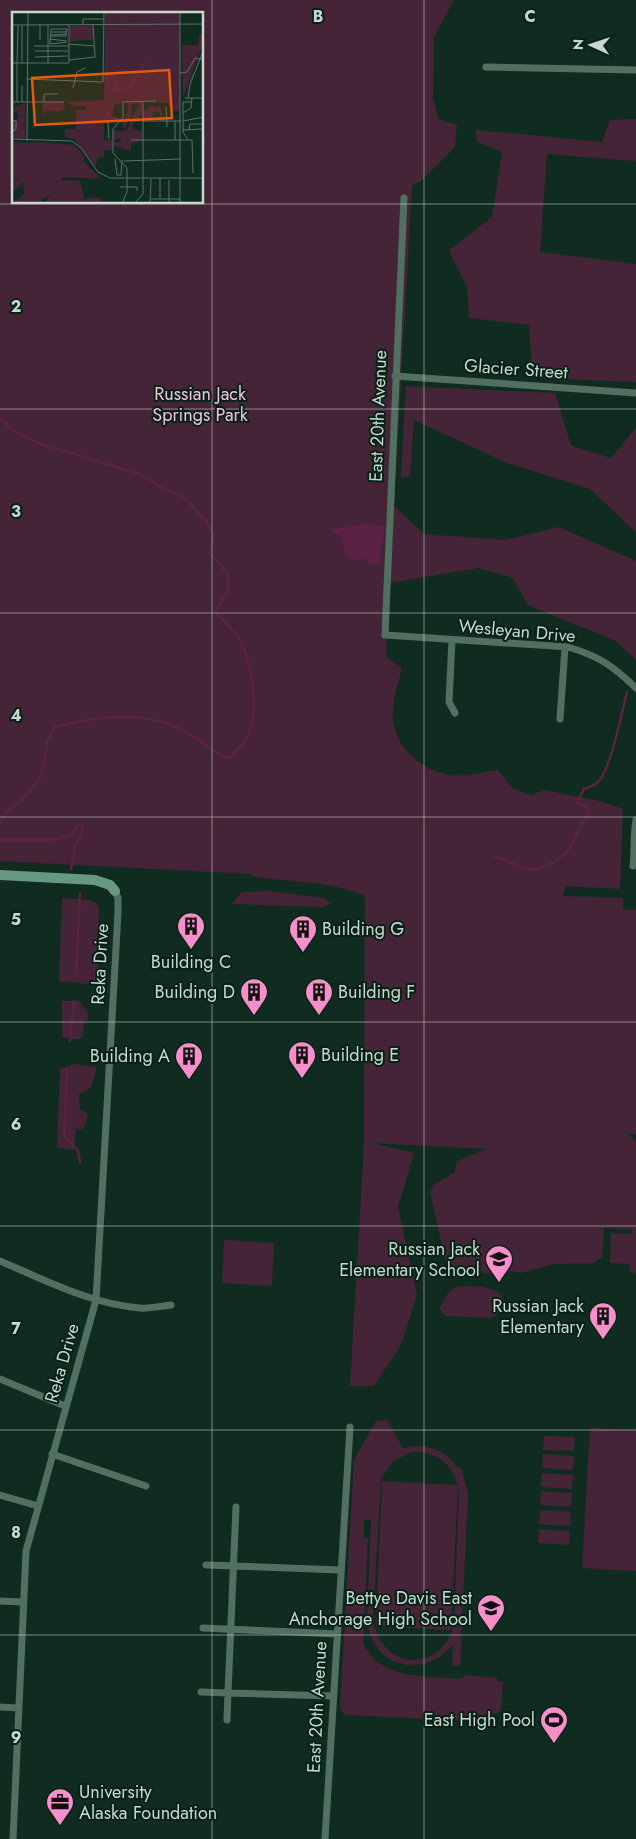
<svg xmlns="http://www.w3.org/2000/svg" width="636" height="1839" font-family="Jost,sans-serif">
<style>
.green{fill:#462437;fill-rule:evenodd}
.water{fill:#5b2244}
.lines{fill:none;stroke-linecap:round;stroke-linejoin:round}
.stream{stroke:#5b2244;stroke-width:2.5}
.street{stroke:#517061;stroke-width:7}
.secondary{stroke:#679982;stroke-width:10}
.grid{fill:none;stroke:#c8d8d0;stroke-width:1;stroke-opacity:0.55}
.labels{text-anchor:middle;stroke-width:4;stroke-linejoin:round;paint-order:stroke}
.street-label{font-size:18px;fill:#c8d8d0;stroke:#062217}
.park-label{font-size:18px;fill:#f9c0de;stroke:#062217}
.poi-label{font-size:18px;fill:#c8d8d0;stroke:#062217;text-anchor:end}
.inset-river{fill:none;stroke:#5b2244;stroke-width:2.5}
.inset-road{fill:none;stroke:#5a7166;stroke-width:1}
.view{fill:#e8590c;fill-opacity:0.15;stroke:#e8590c;stroke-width:2.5}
.inset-edge{fill:none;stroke:#c8d8d0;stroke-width:2.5}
.grid-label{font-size:16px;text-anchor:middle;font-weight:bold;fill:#c8d8d0;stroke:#062217;stroke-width:4;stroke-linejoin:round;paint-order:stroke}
</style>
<rect width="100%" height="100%" fill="#102c20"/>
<path class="green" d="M0 0H454L434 37 433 97 438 119 457 125 455 147 421 181 412 186 394 506 424 534 505 540 559 527 636 561V660L616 641 528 605 513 578 479 568 390 583 386 656 402 669C397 686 390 708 394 726 400 753 427 773 452 775 467 777 484 772 498 770L512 788 531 795 544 790 600 801 623 809 620 889 566 886 563 896 623 898V910H636V1134H629L636 1142V1273L630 1271V1264L610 1263 611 1233 632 1234V1230L604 1228 602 1257 594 1263 553 1264 521 1273 508 1270 502 1275 453 1269 445 1259 430 1192 434 1184 454 1173 457 1161 487 1149 371 1143 414 1153 398 1207 417 1295 401 1345 374 1386H350L364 1143 365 896C329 880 289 883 251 876L252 874 0 861ZM14 14H202V202H14Z
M636 119V161L547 154 540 252 636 264V382L533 378 529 325 469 318 467 287 449 250 492 217 502 152 478 142 475 130 602 142 610 120Z
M406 386 555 393 571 446 611 458 636 428V532L590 489 507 463 414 420 410 476 401 478Z
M267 891 325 898 331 904 322 907 231 904 242 892Z
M62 898 91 900 99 906 98 985 59 981Z
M62 1001H79L87 1011 89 1018 84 1022 83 1036 78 1040 62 1037Z
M74 1064 97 1067 91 1087 79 1094 80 1109 88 1114 84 1129H76L74 1150 57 1147 60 1069Z
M224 1240 274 1243 272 1286 222 1283Z
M456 1287C472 1286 496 1284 504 1300L501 1312 491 1318 446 1316 439 1309 448 1293Z
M387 1420 403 1448C427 1443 444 1449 458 1468L461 1467 468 1494 460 1666 452 1665 453 1645C421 1681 370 1667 367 1617L371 1520H364V1538L368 1539 363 1642C378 1680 428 1676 461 1679L466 1675 497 1678V1681L503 1682 501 1710 483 1721 345 1715 340 1708 354 1460 376 1421ZM412 1452C439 1451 457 1467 459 1494L454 1625C441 1675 379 1670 373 1618L381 1479 393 1461Z
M590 1428 636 1430V1571L582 1568Z
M544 1436 575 1437 574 1451 543 1450Z
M543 1454 574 1456 573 1470 542 1468Z
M542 1473 573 1475 572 1489 541 1487Z
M382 1481 458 1485 451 1630 376 1626Z
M541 1491 572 1493 571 1507 540 1505Z
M540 1510 571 1512 570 1526 539 1524Z
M539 1529 570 1531 569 1545 538 1543Z"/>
<path class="water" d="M367 524 385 527 379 563 369 565 365 558 353 561 346 554 340 535 332 533V529Z"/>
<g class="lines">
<path class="stream" d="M0 418 14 431 38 443 139 474 162 488 184 497 206 521 214 535 210 554 228 574V591L215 611C222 620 236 632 240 640 253 667 261 714 245 741 242 747 234 753 229 758 212 753 208 745 193 736 151 709 101 715 55 727L47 742 45 763 39 780 21 801 6 812 0 824
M0 840H53L70 836 78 824H82V834L75 846 71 869
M494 857C509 859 517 868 530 869 541 871 562 859 568 850 576 838 578 825 589 814L586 806 577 803 584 789C589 787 594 786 598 782 612 767 621 714 627 692
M76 977 80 893
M70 1041 74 1001
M67 1069 64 1135 78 1151 80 1162"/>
<path class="street" d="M486 67 636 70
M404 198 385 635 568 647C599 656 613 666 636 688
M395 376 636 393
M452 640 449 702 455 713
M560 719 565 647
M633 866C635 850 633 836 636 820
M0 1261C45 1280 90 1304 140 1308 149 1309 161 1306 171 1305
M0 1379 65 1406
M52 1454 146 1486
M0 1495 38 1506
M236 1507 228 1693 333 1696
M206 1565 340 1570
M0 1601 23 1602
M203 1628 337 1634
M201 1692 228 1693 227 1720
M0 1707 19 1708
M13 1839 26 1551 96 1300 118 913V898L115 891
M325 1839 350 1427"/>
<path class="secondary" d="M0 875 95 880 110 885 115 891"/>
</g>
<path class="grid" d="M212 0V1839M424 0V1839M0 204H636M0 409H636M0 613H636M0 817H636M0 1022H636M0 1226H636M0 1430H636M0 1635H636"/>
<defs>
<g id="building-pin" transform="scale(1.4375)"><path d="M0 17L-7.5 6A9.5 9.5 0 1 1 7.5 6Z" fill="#f98fca" stroke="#062217"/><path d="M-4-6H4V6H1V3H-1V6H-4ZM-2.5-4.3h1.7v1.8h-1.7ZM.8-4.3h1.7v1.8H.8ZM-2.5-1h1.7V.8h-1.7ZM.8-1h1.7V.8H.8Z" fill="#111"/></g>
<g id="school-pin" transform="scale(1.4375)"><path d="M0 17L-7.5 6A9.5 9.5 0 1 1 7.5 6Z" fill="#f98fca" stroke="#062217"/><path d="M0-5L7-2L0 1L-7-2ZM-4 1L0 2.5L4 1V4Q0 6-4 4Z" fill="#111"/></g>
<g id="stadium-pin" transform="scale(1.4375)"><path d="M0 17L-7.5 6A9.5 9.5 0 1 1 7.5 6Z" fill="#f98fca" stroke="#062217"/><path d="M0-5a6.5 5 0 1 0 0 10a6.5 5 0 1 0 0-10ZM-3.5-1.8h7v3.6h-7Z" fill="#111"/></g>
<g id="office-pin" transform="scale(1.4375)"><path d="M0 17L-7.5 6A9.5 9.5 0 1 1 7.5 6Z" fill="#f98fca" stroke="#062217"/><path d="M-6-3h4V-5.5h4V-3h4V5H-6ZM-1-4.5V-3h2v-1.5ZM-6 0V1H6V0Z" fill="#111"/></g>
</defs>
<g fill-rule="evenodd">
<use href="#building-pin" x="191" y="926"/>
<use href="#building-pin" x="303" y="929"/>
<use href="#building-pin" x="254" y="992"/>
<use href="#building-pin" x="319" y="992"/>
<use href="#building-pin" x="302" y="1055"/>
<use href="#building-pin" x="189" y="1056"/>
<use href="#school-pin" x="499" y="1259"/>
<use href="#building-pin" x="603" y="1316"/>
<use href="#school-pin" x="491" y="1608"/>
<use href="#stadium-pin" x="554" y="1720"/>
<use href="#office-pin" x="60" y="1802"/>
</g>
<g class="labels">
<g class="street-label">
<text transform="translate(516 369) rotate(4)" y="6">Glacier Street</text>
<text transform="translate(378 416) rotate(-88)" y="6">East 20th Avenue</text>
<text transform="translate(517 631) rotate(5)" y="6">Wesleyan Drive</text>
<text transform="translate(100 964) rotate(-87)" y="6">Reka Drive</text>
<text transform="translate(62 1363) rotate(-74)" y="6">Reka Drive</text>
<text transform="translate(317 1707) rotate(-87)" y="6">East 20th Avenue</text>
</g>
<g class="park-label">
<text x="200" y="400">Russian Jack<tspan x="200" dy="21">Springs Park</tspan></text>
</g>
<g class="poi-label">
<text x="322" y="935" text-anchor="start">Building G</text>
<text x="191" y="968" text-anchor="middle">Building C</text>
<text x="235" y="998">Building D</text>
<text x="338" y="998" text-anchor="start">Building F</text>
<text x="321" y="1061" text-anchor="start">Building E</text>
<text x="170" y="1062">Building A</text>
<text x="480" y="1255">Russian Jack<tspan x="480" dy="21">Elementary School</tspan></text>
<text x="584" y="1312">Russian Jack<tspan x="584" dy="21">Elementary</tspan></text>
<text x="472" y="1604">Bettye Davis East<tspan x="472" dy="21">Anchorage High School</tspan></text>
<text x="535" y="1726">East High Pool</text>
<text x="79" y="1798" text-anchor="start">University<tspan x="79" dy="21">Alaska Foundation</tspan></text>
</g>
</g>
<g transform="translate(12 12)">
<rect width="191" height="191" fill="#102c20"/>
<path d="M93 0H168V96L167 99 160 100 156 91 130 90V101L126 106 130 110H121L120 116 130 119V128L119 132V146V139L102 134V130H108L109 125 101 129V119H114L127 91 119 92 120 102 112 118 110 109 116 99 115 90 103 92 99 108 92 109V128H100V138H92V145L86 146 83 155 62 127 53 125V117H64V97L73 98V94L62 95 55 90 92 88ZM58 14H81V28L58 29ZM191 21V32L171 85 170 33H186L187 23ZM50 90 53 93 50 99H35L34 96V102L31 101V91ZM13 91V126H0V109L5 108 7 103 5 99 0 101V97ZM140 93 143 96 149 94 151 108H148V100H141L140 108H131V100ZM0 130 16 131 15 136 17 131 24 130 62 133 73 145 71 149 89 167 51 165 48 169 68 168 72 187 88 185 90 191H34L38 182 33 187 31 185 29 191H2L12 182 11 170 0 180V167L9 168 0 166Z" fill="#462437"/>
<path class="inset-river" d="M93 67 96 68 95 61 103 65V80L118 76 133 50M95 99 96 104 107 108"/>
<path class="inset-road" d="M168 0V192M28 12V28M71 12V7H92M81 12 83 45M0 13V90H52M0 13 192 12M36 13V51M39 20H55M39 23 55 22M38 24H54L55 17H39L38 32 55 30M38 27 55 29M57 32 82 34M22 34H57M23 39H56M23 45 56 44M57 48 83 45M0 51H57V12M5 51 6 13M10 51V13M168 61 175 60 183 46 192 48M14 67 91 70 92 0M10 74V90M61 76 65 60 73 56M173 86H192M176 86 178 72 192 37M5 90V51M32 90V82H46M154 95 155 115M171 101 179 96 180 86M0 108 4 109V117L0 120M96 109 97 127M130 109H169M171 109 192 105M171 118 190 117 192 125M177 118 178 112H192M0 127 60 129 69 136 86 160 98 166H192M119 128H180L181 161M163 128V109M176 128 171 120V90H180M15 129 16 0M103 147 105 163H109L110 148M112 149 169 147M157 168V192M108 175H125V179M139 187H168M148 187V166M110 192 115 180V156L101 141V117L111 105V90L144 89M122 192 131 182V89M138 192 139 167"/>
<path class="view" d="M157 58 160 106 23 113 20 66Z"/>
<rect width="191" height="191" class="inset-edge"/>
</g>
<g class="grid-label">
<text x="318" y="22">B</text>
<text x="530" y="22">C</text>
<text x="16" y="312">2</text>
<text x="16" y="517">3</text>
<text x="16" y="721">4</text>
<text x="16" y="925">5</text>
<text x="16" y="1130">6</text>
<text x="16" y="1334">7</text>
<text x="16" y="1538">8</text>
<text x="16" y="1743">9</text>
</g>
<g transform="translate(591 45) rotate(273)" stroke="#062217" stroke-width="4" paint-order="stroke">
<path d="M0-4L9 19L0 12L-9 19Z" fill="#c8d8d0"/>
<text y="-8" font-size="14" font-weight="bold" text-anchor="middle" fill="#c8d8d0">N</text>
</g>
</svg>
